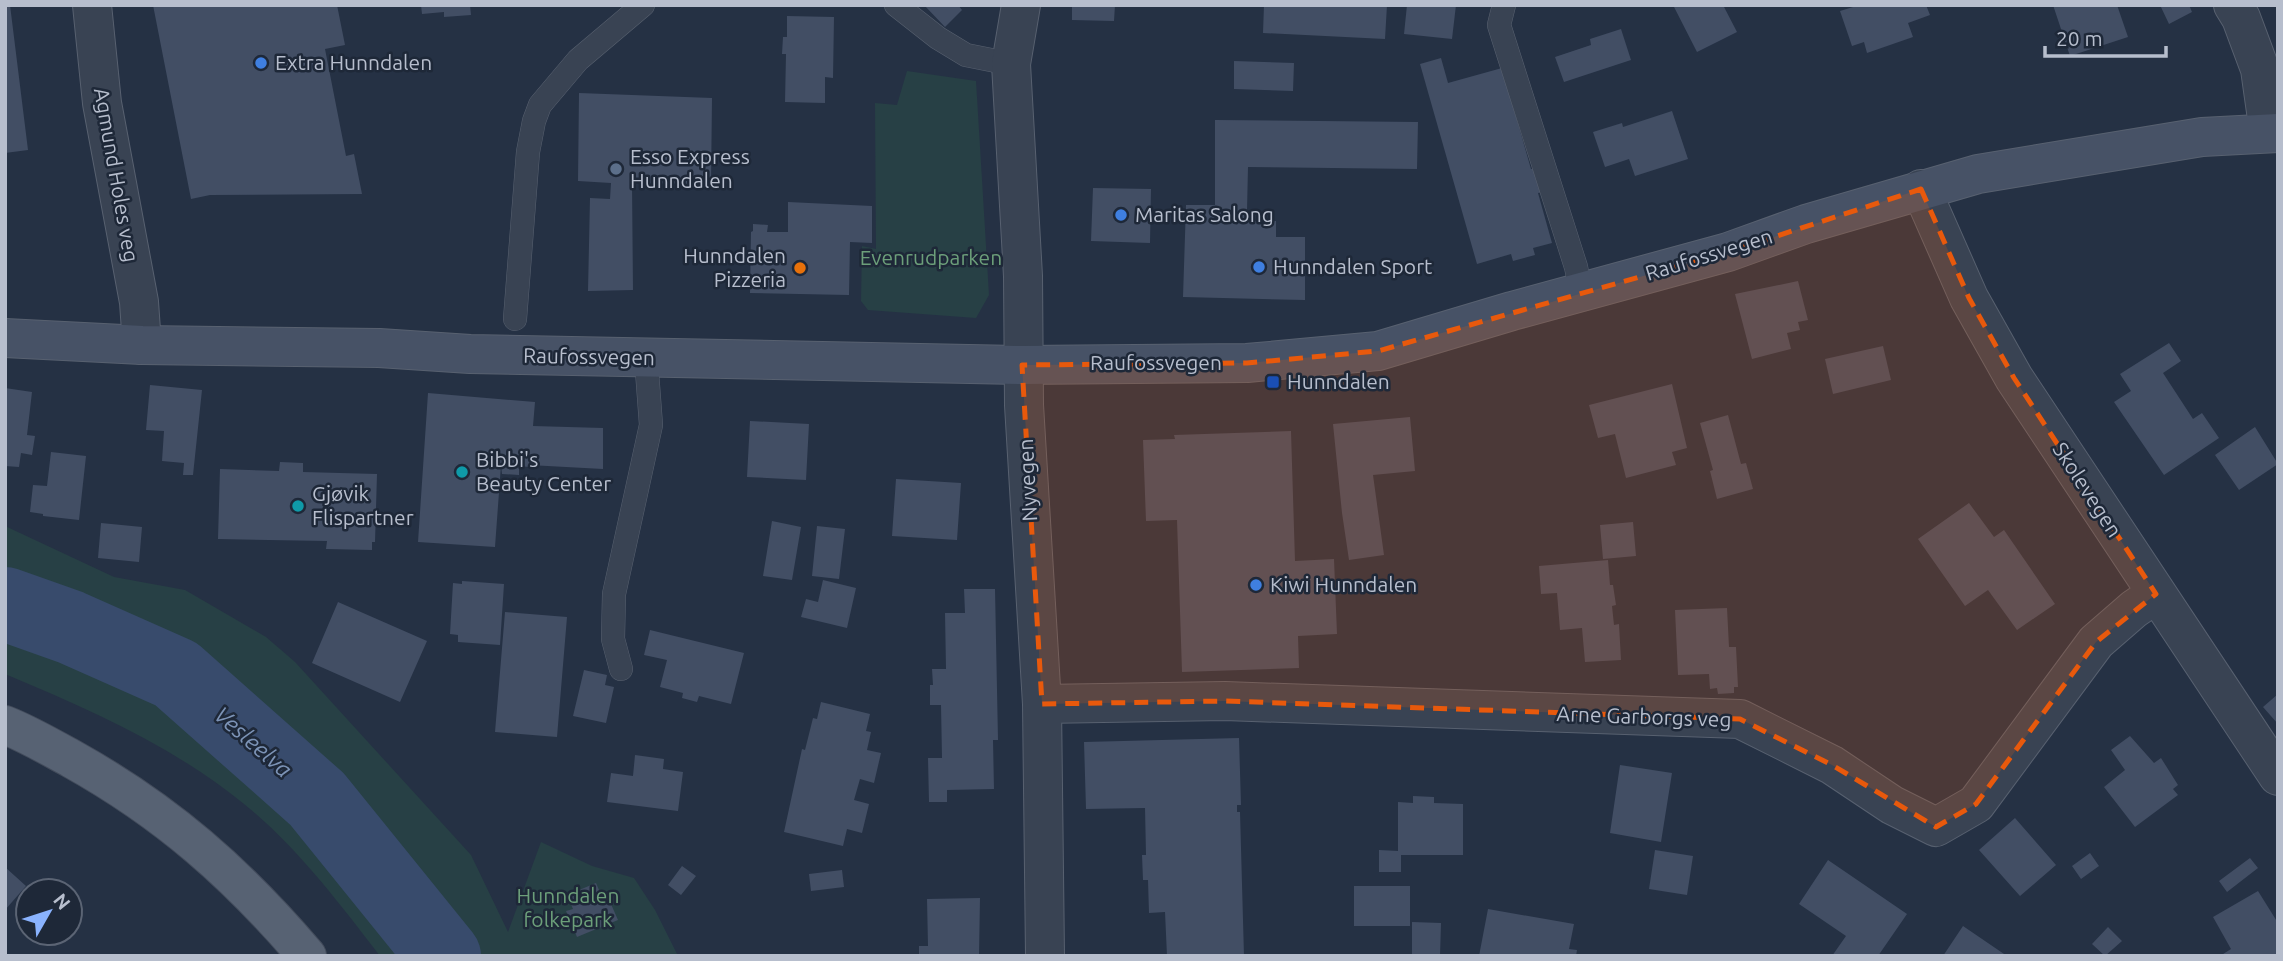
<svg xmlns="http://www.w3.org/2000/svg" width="2283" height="961" font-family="Ubuntu,sans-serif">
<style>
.green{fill:#274045}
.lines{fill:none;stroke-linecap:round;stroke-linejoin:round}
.river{stroke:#384b6c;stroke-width:74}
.building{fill:#424e64}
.service-casing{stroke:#586170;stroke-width:24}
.minor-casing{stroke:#586170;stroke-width:40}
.secondary-casing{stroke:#586170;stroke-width:40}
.primary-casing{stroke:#434c5c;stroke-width:40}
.service{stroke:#394353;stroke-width:23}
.minor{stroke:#394353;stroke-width:38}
.secondary{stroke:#475266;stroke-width:38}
.primary{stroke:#576273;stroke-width:38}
.marked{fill:#e8590c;fill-opacity:0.2;stroke:#e8590c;stroke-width:5;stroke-dasharray:14 9;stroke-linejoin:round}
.shop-dot{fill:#3f7fe0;stroke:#1e2838;stroke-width:2.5}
.service-dot{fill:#5c6f8a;stroke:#1e2838;stroke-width:2.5}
.food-dot{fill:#e8710a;stroke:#1e2838;stroke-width:2.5}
.transit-dot{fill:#1a4fb4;stroke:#1e2838;stroke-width:2.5}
.culture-dot{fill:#0f9aa8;stroke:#1e2838;stroke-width:2.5}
.labels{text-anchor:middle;stroke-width:5;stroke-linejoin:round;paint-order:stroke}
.poi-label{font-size:21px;fill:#b7becd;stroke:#1e2838;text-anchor:start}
.street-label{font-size:21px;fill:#b7becd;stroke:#1e2838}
.park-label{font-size:21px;fill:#6c9f7a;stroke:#1e2838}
.water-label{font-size:23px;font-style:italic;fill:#7c93b6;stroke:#1e2838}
</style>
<rect width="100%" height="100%" fill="#253144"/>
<path class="green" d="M907 71 976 81 989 295 976 318 868 310 861 301 862 246 876 249 875 103 897 105Z
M5 526 114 577 185 590 266 637 295 662 471 855 508 932 541 842 592 866 634 878 655 910 678 956H380C339 903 297 847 244 804 173 746 89 709 5 674Z"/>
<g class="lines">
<path class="river" d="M5 604 70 627 176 674 317 799 444 956"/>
</g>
<path class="building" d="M5 5H10L28 150 5 153Z
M153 5H337L345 45 325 49 346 156 354 154 362 194 210 195 191 199Z
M421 5H470L471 15 444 17V12L422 14Z
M924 5H958L962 10 945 27Z
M1072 5H1115L1114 21 1072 20Z
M1264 5H1387L1385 39 1263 33Z
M1407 5H1456L1452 39 1404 34Z
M1673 5H1723L1737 32 1697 52Z
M1852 5H1926L1930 15 1908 23 1913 37 1867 53 1864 42 1852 46 1840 11 1853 7Z
M2053 5H2117L2128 37 2070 56Z
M2160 5H2189L2192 12 2169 24Z
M787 16 834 17 833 78 825 77V103L785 102 786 54H782L783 37H787Z
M1621 29 1631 60 1564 82 1555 57 1591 45 1590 39Z
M1441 58 1448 83 1502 68 1531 169 1536 168 1543 192 1538 193 1552 243 1533 248 1535 255 1513 261 1511 254 1477 264 1420 64Z
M1234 61 1294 63 1293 91 1234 89Z
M579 93 712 98 711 184 632 183 633 290 588 291 590 198 610 199 611 183 578 181Z
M1672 111 1688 159 1635 176 1629 159 1605 167 1593 132 1622 123 1623 127Z
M1215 120 1418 122 1417 169 1248 167 1247 211H1256L1255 221H1276V237H1305V300L1183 297 1186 205H1215Z
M1093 188 1151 189 1150 243 1091 241Z
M788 202 872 206V243L850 242 849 295 750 293 751 232 753 231V224L768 225 767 232H788Z
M1798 281 1808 320 1798 322 1800 330 1787 333 1791 349 1752 359 1735 294Z
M2169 343 2181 361 2163 373 2193 419 2202 413 2219 438 2164 475 2114 402 2131 391 2120 374Z
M1883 346 1891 380 1833 394 1825 359Z
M1672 384 1687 448 1672 452 1676 465 1626 478 1615 434 1598 438 1589 405Z
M150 385 202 390 193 475H183L184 463 162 461 164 431 146 430Z
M5 388 32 392 27 435 35 436 32 455 21 453 19 467 5 466Z
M428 393 535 402 533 426 603 428V469L529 465V467L519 466V475L502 474 501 465 495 547 418 542Z
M1728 415 1741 464 1746 463 1753 489 1717 499 1710 471 1713 470 1700 423Z
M1410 417 1415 471 1373 475 1384 555 1349 560 1342 513 1333 424Z
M750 421 809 424 806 480 747 477Z
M2255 427 2278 464 2239 490 2215 455Z
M1291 431 1295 561 1334 559 1337 634 1298 636 1299 668 1182 672 1177 520 1146 521 1143 440 1175 439 1174 435Z
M51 452 86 456 79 520 43 516V514L30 512 33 485 47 486Z
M280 462 303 463V472L377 474 375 542H372V550L326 549 327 541 218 539 220 469 279 471Z
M896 479 961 483 957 540 892 536Z
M1969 503 1994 537 2004 530 2055 604 2017 630 1988 590 1965 606 1918 539Z
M772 521 801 527 792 580 763 576Z
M1633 522 1636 556 1603 559 1600 525Z
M101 523 142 527 139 562 98 558Z
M817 526 845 529 839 579 812 576Z
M1608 560 1610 585H1613L1616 605 1612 606 1614 625 1619 624 1621 660 1585 662 1582 628 1560 630 1557 593 1541 594 1539 566Z
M823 580 856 588 847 628 801 617 806 599 818 602Z
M462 581 504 584 500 645 458 642V635L450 634 453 583 462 584Z
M964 589H995L998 740H993L994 789 947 790V802H929L928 758H942L941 705H930V685H933L932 669H946L945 613H965Z
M338 602 427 641 400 702 312 663Z
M1727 608 1729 647H1736L1738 687H1734V693L1718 694 1717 688 1710 689 1709 674 1678 675 1675 610Z
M505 612 567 617 557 737 495 732Z
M650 630 744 653 731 704 699 696 697 702 682 698 683 693 660 687 667 660 644 655Z
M584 670 607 675 605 685 614 687 606 723 573 716Z
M2278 694V724L2263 707Z
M821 702 870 714 866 731 871 732 867 750 881 753 874 783 860 779 854 800 869 804 862 833 847 829 843 846 784 832 802 749 805 750 813 718 817 719Z
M2130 736 2154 763 2161 758 2178 785 2173 789 2178 795 2135 827 2104 787 2125 770 2111 750Z
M1239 738 1241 805H1237V812H1240L1244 956H1167L1165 912 1149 913 1148 880H1143L1142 855H1146L1145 808 1086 809 1084 742Z
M635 755 664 759 663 769 683 772 678 811 607 802 611 773 633 776Z
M1620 765 1672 773 1661 842 1610 833Z
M1413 796 1434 797V803L1463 804V855H1401V872H1379V850L1398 851V802L1413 803Z
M2015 818 2056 865 2020 896 1979 850Z
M1655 850 1693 856 1687 895 1649 889Z
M2090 853 2099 866 2081 879 2072 866Z
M2250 858 2258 868 2227 892 2219 881Z
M1828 860 1907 914 1878 956H1832L1846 936 1799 904Z
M682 866 696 876 681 895 668 885Z
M5 867 26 886 5 910Z
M842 870 844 887 811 891 809 874Z
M596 883 602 897 607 895 618 920 577 937 566 911 573 909 567 895Z
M1354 886H1410V926H1354Z
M2258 891 2278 923V956H2220L2231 949 2213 917Z
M980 898 979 956H919V946H928L927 899Z
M1488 909 1574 924 1569 949 1577 950 1576 956H1479Z
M1412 922 1441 923 1440 956H1412Z
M1963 926 2007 956H1943Z
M2108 927 2122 941 2105 956 2092 944Z"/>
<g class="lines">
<g class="service-casing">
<path id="service" d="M896 5 938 38 966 55 1011 64
M1504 5 1499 25 1576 267 1581 292
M515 319 528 152 534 121 540 105 578 60 643 5
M621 669 613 639 614 594 651 425 646 358"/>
</g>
<g class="minor-casing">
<path id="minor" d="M92 5 102 103 139 302 142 345
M1021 5 1011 64 1023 276 1024 405 1042 704 1045 956
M2233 5 2241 18 2260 69 2269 133
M1921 189 1969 298 2014 378 2278 776
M1042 704 1225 701 1740 719 1832 765 1892 805 1936 827 1976 804 2096 642 2134 609 2156 594"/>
</g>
<g class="secondary-casing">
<path id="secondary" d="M5 338 142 345 379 348 470 354 1022 365 1247 363 1378 351 1512 311 1728 252 1806 224 1978 174 2202 137 2278 133"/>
</g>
<g class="primary-casing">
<path id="primary" d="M5 725C28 734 50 747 72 759 167 812 236 873 307 956"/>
</g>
<use href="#service" class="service"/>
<use href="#minor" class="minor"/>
<use href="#secondary" class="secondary"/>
<use href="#primary" class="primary"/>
</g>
<path class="marked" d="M1921 189 1969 298 2014 378 2156 594 2096 642 1976 804 1936 827 1832 765 1740 719 1225 701 1042 704 1022 365 1247 363 1378 351 1728 252Z"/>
<g class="shop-dot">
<circle cx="261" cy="63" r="7"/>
<circle cx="1121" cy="215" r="7"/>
<circle cx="1259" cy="267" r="7"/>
<circle cx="1256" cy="585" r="7"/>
</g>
<circle class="service-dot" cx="616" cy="169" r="7"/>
<circle class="food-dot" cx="800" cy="268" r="7"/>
<rect class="transit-dot" x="1266" y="375" width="14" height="14" rx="3.5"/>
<g class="culture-dot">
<circle cx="462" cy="472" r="7"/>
<circle cx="298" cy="506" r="7"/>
</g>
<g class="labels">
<g class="poi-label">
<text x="275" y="70">Extra Hunndalen</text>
<text x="630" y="164">Esso Express<tspan x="630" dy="24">Hunndalen</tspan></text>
<text x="1135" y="222">Maritas Salong</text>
<text x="786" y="263" text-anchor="end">Hunndalen<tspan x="786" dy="24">Pizzeria</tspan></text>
<text x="1273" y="274">Hunndalen Sport</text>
<text x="1287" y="389">Hunndalen</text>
<text x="476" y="467">Bibbi's<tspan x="476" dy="24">Beauty Center</tspan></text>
<text x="312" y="501">Gjøvik<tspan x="312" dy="24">Flispartner</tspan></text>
<text x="1270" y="592">Kiwi Hunndalen</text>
</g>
<g class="street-label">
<text transform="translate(116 175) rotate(80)" y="7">Agmund Holes veg</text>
<text transform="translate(1709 255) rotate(-17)" y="7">Raufossvegen</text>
<text transform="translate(589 357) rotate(1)" y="7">Raufossvegen</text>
<text x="1156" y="370">Raufossvegen</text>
<text transform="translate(1028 480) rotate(-93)" y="7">Nyvegen</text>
<text transform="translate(2087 490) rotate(57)" y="7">Skolevegen</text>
<text transform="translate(1644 717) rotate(2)" y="7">Arne Garborgs veg</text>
</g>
<g class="park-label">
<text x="931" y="265">Evenrudparken</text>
<text x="568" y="903">Hunndalen<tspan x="568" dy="24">folkepark</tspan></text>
</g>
<g class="water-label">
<text transform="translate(253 742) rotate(41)" y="8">Vesleelva</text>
</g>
</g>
<rect width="2283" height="961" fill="none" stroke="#b7becd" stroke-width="14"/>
<g transform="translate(49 912) rotate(51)"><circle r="33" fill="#1e2838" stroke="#5b6474" stroke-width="2"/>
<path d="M0-5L12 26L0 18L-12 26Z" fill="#8ab3fe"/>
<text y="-10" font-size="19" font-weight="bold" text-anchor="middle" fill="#b7becd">N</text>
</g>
<path d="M2045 46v10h121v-10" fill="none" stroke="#b7becd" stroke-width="3.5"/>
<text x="2056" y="46" font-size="21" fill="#b7becd" stroke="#1e2838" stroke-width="5" paint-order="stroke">20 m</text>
</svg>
